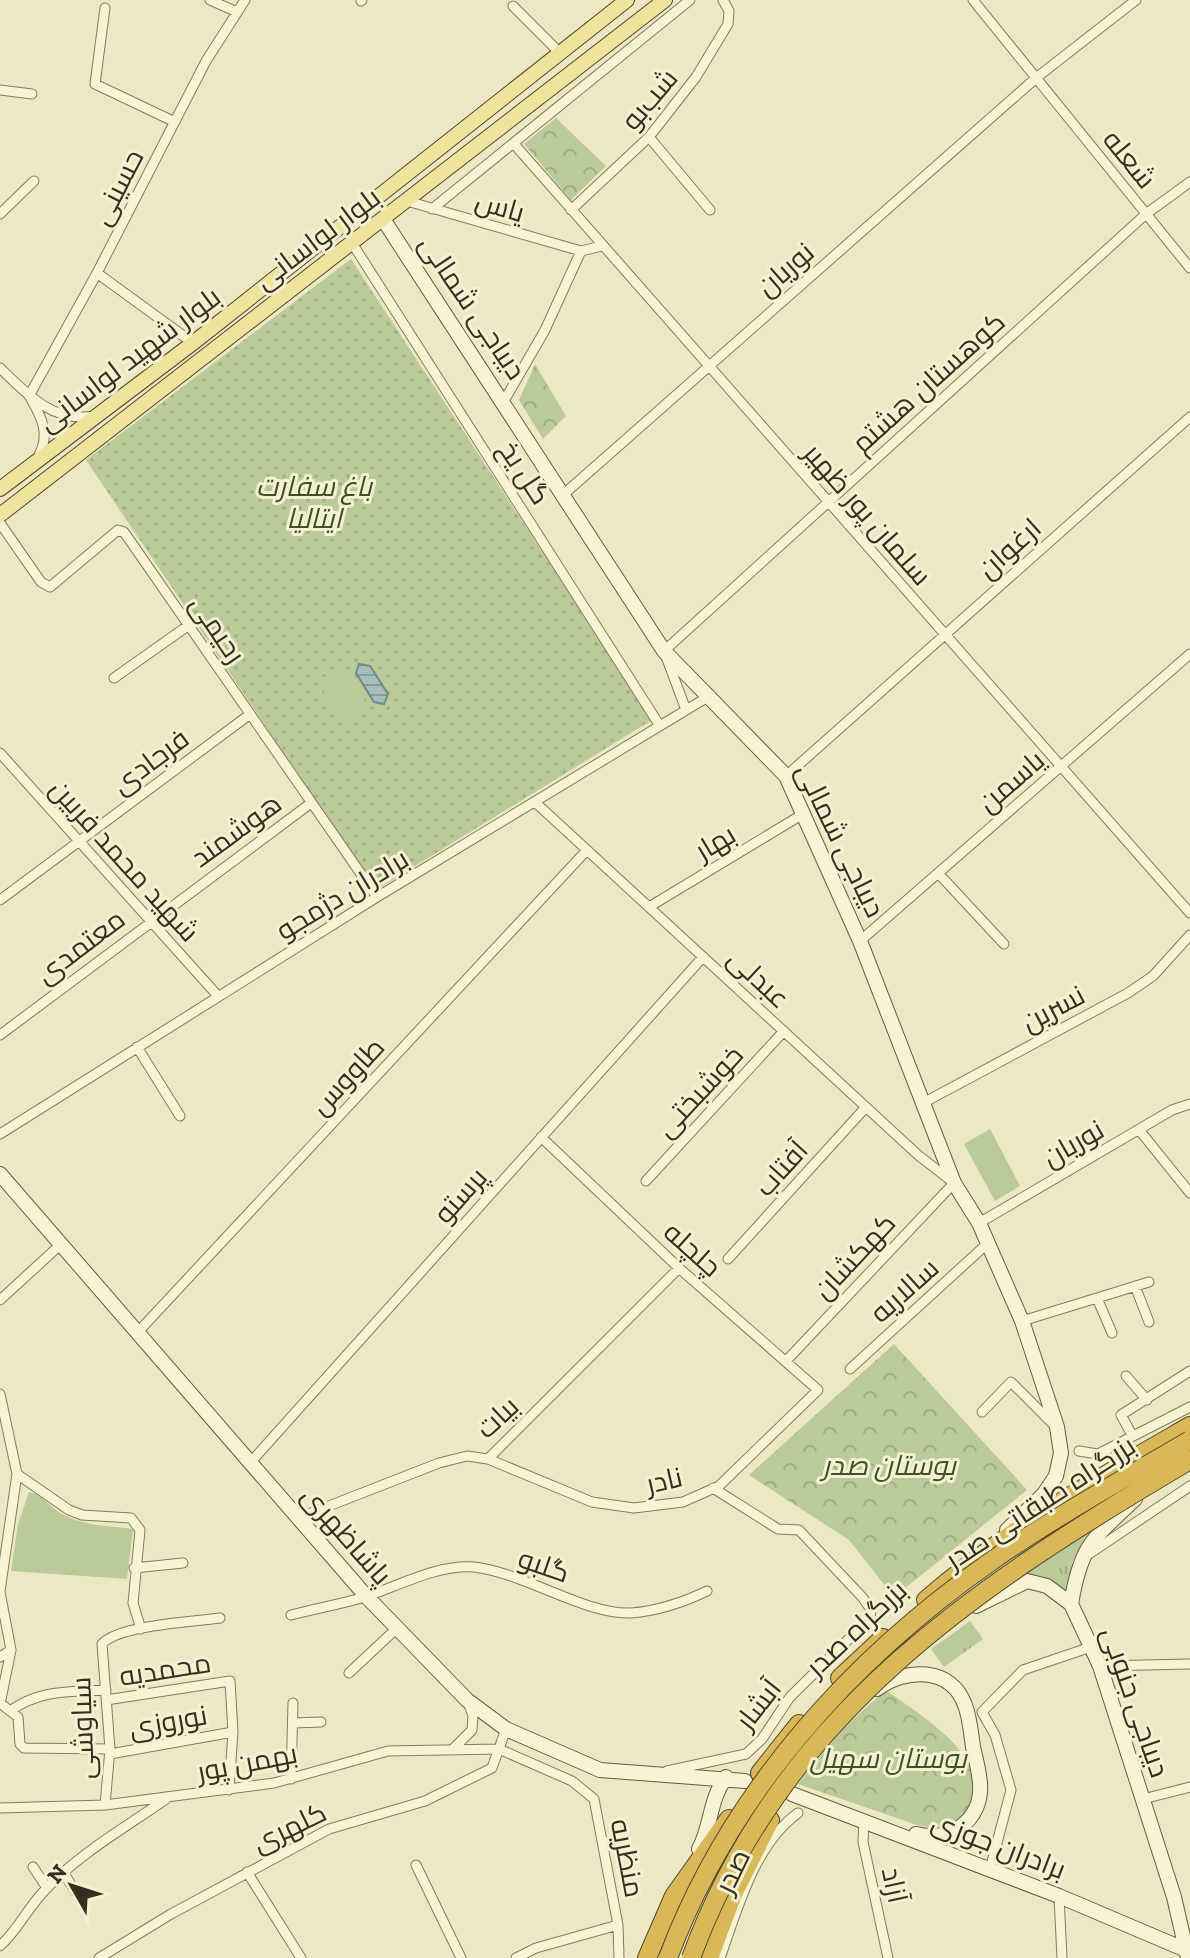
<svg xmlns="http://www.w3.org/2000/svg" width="1190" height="1958" font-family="'Zilla Slab',Cairo,serif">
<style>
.grass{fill:url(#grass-tufts)}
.park{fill:url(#park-crowns)}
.garden{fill:url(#garden-dots)}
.pitch{fill:#baca98}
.water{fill:url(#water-rules);stroke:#6c8d8b;stroke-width:2}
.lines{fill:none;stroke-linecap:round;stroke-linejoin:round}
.street-casing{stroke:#867a5b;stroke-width:11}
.secondary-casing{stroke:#685b3e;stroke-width:16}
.primary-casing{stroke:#54472f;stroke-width:16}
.highway-casing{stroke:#54472f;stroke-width:20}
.street{stroke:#f7f4d6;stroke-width:9}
.secondary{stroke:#f7f4d6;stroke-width:14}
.primary{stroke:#eee49c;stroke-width:14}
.highway{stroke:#d9b857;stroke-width:18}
.highway-bridge-casing{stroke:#54472f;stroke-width:20;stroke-linecap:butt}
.highway-bridge{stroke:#d9b857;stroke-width:18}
.labels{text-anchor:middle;stroke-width:6;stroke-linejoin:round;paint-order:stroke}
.street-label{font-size:28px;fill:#362f1e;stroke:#f4f1d3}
.park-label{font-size:28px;font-style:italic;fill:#3e5226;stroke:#f4f1d3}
</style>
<defs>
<pattern id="grass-tufts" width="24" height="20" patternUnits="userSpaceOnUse" patternTransform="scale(2)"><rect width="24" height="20" fill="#baca98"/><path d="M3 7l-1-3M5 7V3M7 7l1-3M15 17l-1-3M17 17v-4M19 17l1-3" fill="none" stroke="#a0ae83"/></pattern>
<pattern id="park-crowns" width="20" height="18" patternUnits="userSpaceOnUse" patternTransform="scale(2)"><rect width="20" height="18" fill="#baca98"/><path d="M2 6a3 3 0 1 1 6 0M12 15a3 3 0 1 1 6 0" fill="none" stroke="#a0ae83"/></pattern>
<pattern id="garden-dots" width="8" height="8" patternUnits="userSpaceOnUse" patternTransform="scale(2)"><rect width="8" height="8" fill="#baca98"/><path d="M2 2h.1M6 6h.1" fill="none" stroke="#a0ae83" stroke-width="1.8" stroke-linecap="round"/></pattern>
<pattern id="water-rules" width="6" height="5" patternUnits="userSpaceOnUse" patternTransform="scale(2)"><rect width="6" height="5" fill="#a5bfbd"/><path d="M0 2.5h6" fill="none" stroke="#879c99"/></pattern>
</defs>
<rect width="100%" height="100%" fill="#ece8c3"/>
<path class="grass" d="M1089 1532 1072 1563 1069 1596 1051 1579 1026 1574Z
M970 1621 983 1639 944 1667 931 1649Z"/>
<path class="park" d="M556 118 606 166 571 200 524 144Z
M535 364 566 416 543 439 519 400Z
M894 1344 1027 1490 894 1597 849 1540 749 1475Z
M886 1690C919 1715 1009 1766 963 1816 951 1830 934 1829 917 1825L798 1784 843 1728Z"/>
<path class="garden" d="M351 259 652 720 376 890 86 460Z"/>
<path class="pitch" d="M345 665 368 707 340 722 318 680Z
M990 1129 1020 1186 995 1201 964 1144Z
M29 1492C44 1495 49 1507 62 1514 83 1526 109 1526 133 1529L127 1579 11 1571 18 1524Z"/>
<path class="water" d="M359 664 370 666 388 694 384 704 374 702 356 673Z"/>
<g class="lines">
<g class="street-casing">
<path id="street" d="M210 0 237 12
M973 0 1190 268
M361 1 362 0
M513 6 560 53
M105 8 95 84 175 122
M0 90 32 94
M649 137 710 210
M514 144 1190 913
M407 201 581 251 602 246
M432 209 690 0
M571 210 649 137 696 77 728 24 729 11 723 0
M0 214 34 181
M352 243 660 726
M97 273 193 343
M0 368C28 395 53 423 94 416
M29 396 97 273 206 61 245 0
M31 399C42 418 50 434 39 455
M504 401 545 330 581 251
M564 494 1036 78 1136 0
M0 523 41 582 50 587 118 530 124 532 377 897
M114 678 189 625
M686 710 664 651 1146 214 1190 182
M0 753 218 996
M786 776 1190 417
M536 803 918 1155 954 1183 787 1360
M938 873 1004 944
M0 900 249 715
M649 907 803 814
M860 941 1190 654
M0 1035 311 803
M137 1047 180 1116
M923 1103 1128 993 1153 976 1190 935
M1140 1131 1190 1193
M0 1134 377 897 711 695
M646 1181 784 1031
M979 1223 1172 1110 1190 1104
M728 1259 866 1107
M1135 1286 1149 1322
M1097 1298 1112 1333
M0 1300 60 1245
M1022 1321 1149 1282
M138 1332 587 850
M850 1369 988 1243
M1126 1376 1147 1400
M0 1394 17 1474 0 1591
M982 1412 1011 1382 1054 1425
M1132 1435 1121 1415 1190 1371
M1079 1451 1098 1454 1190 1407
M488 1459 679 1268
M250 1463 703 957
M17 1474 69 1510 82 1515 131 1518 140 1530 133 1603 141 1629
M298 1518 439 1463 467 1456 488 1459 592 1502 634 1508 683 1502 719 1486 818 1390 679 1268 541 1137
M1089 1554 1190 1486
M134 1568 183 1563
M0 1592 11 1650 0 1704
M291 1615C317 1608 343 1604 368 1596 400 1585 439 1564 474 1567 525 1573 585 1615 631 1613 657 1611 684 1602 707 1591
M0 1657 11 1650
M1100 1666 1190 1664
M349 1673 396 1629
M106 1700 230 1681 233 1732 229 1790
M0 1703 18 1717 20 1744 24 1748 110 1749
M10 1711C40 1689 70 1692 106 1690
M293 1723 321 1722
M454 1748 472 1730 473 1715 468 1703
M110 1754 233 1732
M667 1771 746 1754 762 1739 790 1697 870 1618 871 1610 863 1598 799 1530 778 1529 713 1488
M291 1779 293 1703
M1143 1799 1190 1787
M105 1805 110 1749 102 1644C119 1625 193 1622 220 1618
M0 1808 105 1805 274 1783 388 1751 499 1749 572 1781 594 1799 618 1925 619 1958
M864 1821 863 1842 888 1958
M416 1865 461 1958
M33 1867 47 1888
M990 1869 1011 1790 995 1735 982 1712 1023 1670 1091 1647
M247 1872 301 1958
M64 1873 76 1893
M1059 1896 1062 1958
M0 1946C18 1930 28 1907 46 1889 80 1853 126 1827 166 1799
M99 1958 171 1914 329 1829 425 1801 492 1768 506 1729
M516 1958 536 1948 618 1925
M720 1958C738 1908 754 1845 798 1813"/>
</g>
<g class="secondary-casing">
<path id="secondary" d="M383 219 664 651 786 776 860 941 954 1183 979 1223 1022 1321 1057 1427 1061 1453 1056 1476 1044 1494 1007 1530
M0 1174 366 1596 467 1700 506 1729 600 1770 745 1781
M1071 1604C1081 1544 1093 1539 1135 1499
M976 1606 1027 1581 1047 1586 1071 1604 1100 1666 1174 1897 1188 1958
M877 1689C905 1668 951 1666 965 1705 970 1718 971 1734 973 1747 976 1759 979 1771 980 1783 983 1821 949 1843 916 1834
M792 1794 1059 1896 1186 1950
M699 1849C712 1825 709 1800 726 1777"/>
</g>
<g class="primary-casing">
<path id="primary" d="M0 489 193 343 627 0
M0 515 665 0"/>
</g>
<g class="highway-casing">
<path id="highway" d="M926 1600C1008 1529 1096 1480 1190 1426
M840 1678 883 1638
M760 1773 799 1724
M647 1958 674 1896 729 1819
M709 1958 732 1896 770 1820"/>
</g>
<use href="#street" class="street"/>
<use href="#secondary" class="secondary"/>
<use href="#primary" class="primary"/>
<use href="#highway" class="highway"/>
<g class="highway-bridge-casing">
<path id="highway-bridge" d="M668 1958C729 1794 851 1659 993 1560 1056 1516 1124 1479 1190 1440
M691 1958C781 1714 976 1586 1190 1460"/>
</g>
<use href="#highway-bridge" class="highway-bridge"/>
</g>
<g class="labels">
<g class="street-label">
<text transform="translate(649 99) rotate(-50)" y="10">شب‌بو</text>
<text transform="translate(1130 159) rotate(51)" y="10">شعله</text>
<text transform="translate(117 187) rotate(-63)" y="10">حسینی</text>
<text transform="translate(500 206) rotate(16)" y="10">یاس</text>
<text transform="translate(317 238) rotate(-37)" y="10">بلوار لواسانی</text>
<text transform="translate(785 269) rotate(-41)" y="10">نوریان</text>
<text transform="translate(473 307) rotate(56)" y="10">دیباجی شمالی</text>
<text transform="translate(129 359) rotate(-37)" y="10">بلوار شهید لواسانی</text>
<text transform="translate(928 382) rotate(-42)" y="10">کوهستان هشتم</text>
<text transform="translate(525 472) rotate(57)" y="10">گل یخ</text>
<text transform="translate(868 514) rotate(49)" y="10">سلمان پور ظهیر</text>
<text transform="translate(1009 548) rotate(-42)" y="10">ارغوان</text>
<text transform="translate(218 629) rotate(56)" y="10">رحیمی</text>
<text transform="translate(150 761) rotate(-37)" y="10">فرجادی</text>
<text transform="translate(1011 781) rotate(-41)" y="10">یاسمن</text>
<text transform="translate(236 830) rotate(-36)" y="10">هوشمند</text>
<text transform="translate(841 840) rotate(64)" y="10">دیباجی شمالی</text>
<text transform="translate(715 842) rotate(-31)" y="10">بهار</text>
<text transform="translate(125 860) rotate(48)" y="10">شهید محمد فربین</text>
<text transform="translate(342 894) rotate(-31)" y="10">برادران دژمجو</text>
<text transform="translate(80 946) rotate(-37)" y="10">معتمدی</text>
<text transform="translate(759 978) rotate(43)" y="10">عبدلی</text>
<text transform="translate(1053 1008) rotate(-28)" y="10">نسرین</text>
<text transform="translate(347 1076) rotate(-47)" y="10">طاووس</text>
<text transform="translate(699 1091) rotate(-47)" y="10">خوشبختی</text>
<text transform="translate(1073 1143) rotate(-30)" y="10">نوریان</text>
<text transform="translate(781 1168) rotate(-48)" y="10">آفتاب</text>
<text transform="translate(460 1195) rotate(-48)" y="10">پرستو</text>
<text transform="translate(693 1249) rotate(42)" y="10">چلچله</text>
<text transform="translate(854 1256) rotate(-47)" y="10">کهکشان</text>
<text transform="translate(904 1290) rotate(-42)" y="10">سالاریه</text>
<text transform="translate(497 1417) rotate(-43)" y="10">بیات</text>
<text transform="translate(664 1480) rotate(-13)" y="10">نادر</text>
<text transform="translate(1040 1502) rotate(-33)" y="10">بزرگراه طبقاتی صدر</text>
<text transform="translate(347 1535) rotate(49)" y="10">پاشاظهری</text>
<text transform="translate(544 1565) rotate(19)" y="10">گلبو</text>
<text transform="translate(856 1628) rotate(-43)" y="10">بزرگراه صدر</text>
<text transform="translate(165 1669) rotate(-9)" y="10">محمدیه</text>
<text transform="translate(1136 1702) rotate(71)" y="10">دیباجی جنوبی</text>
<text transform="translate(758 1704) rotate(-52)" y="10">آبشار</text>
<text transform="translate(168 1721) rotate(-10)" y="10">نوروزی</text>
<text transform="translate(82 1728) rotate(-92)" y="10">سیاوشی</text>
<text transform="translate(247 1762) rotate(-11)" y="10">بهمن پور</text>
<text transform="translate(289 1827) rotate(-26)" y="10">کلهری</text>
<text transform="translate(999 1845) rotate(21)" y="10">برادران جوزی</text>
<text transform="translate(628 1858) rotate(79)" y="10">منظریه</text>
<text transform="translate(732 1871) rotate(-64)" y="10">صدر</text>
<text transform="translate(895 1885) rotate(78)" y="10">آزاد</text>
</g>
<g class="park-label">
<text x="314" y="496">باغ سفارت<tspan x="314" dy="32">ایتالیا</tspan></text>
<text x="889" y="1475">بوستان صدر</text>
<text x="888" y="1768">بوستان سهیل</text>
</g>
</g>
<g transform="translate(72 1886) rotate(309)" stroke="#f4f1d3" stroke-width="6" paint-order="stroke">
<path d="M0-6L14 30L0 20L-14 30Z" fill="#362f1e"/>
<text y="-12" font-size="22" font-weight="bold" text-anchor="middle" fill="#362f1e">N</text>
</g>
</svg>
